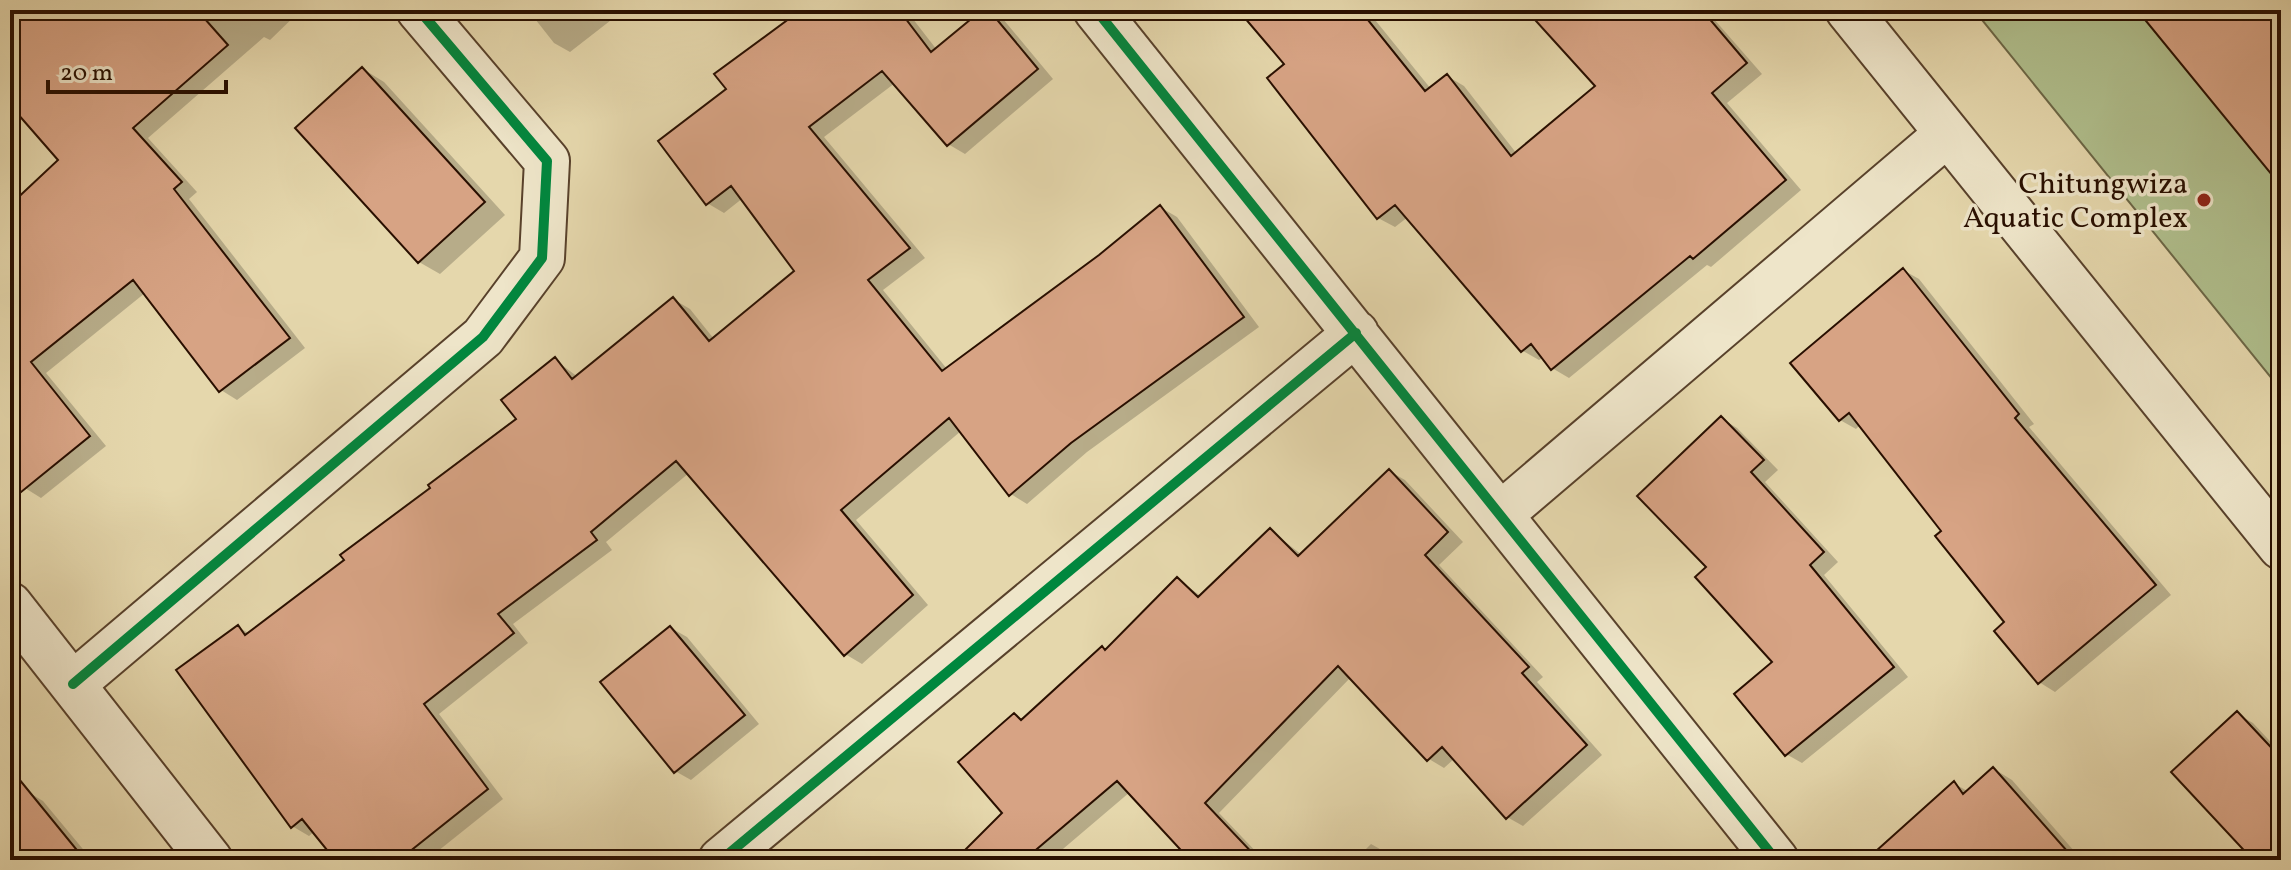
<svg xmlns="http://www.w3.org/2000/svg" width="2291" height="870" font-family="Vollkorn,serif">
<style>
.green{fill:#b0bf8d;stroke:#6c6746;stroke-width:2}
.shadow{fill:#0003}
.building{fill:#d7a384;stroke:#290f00;stroke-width:2}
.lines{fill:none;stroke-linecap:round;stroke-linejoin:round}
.minor-casing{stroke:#58412b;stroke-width:48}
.minor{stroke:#eee5c9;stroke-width:44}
.cycleway-casing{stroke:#eee5c9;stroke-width:15}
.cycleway{stroke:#00873e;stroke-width:10}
.poi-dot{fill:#8f2418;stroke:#eee5c9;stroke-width:3}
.labels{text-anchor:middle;stroke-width:7;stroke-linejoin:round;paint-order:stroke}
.poi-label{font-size:30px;fill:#290f00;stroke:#eee5c9;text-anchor:end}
</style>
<rect width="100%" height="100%" fill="#e5d7ac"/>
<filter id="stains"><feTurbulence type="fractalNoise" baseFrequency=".0025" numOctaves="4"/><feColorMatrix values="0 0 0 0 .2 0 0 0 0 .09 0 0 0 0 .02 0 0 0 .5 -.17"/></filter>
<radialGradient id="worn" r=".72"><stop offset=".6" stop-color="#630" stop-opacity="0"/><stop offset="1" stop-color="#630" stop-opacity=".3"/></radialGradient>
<path class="green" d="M1974 10H2281V390Z"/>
<path class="shadow" d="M10 10H301L270 40 264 37 148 138 197 192 189 199 305 348 237 400 221 390 145 293 46 373 106 446 41 498 25 488 10 470V208L61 160 10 102Z
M528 10H624L570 52 554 43Z
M804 10H906L937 50 987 10 1003 19 1053 79 965 154 948 144 895 83 824 137 925 258 883 290 947 369 1100 257 1160 207 1177 217 1259 327 1087 452 1027 504 1011 494 961 431 856 520 928 605 862 664 845 654 689 473 606 542 612 550 513 624 528 643 439 714 503 799 433 855 437 860H338L315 831 309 836 292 826 238 627 250 634 347 561 519 419 555 360 578 377 673 299 690 309 714 339 797 271 743 198 724 213 707 203 728 90Z
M1240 10H1367L1431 89 1447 76 1464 86 1517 154 1598 86 1531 10H1706L1762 74 1727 103 1801 190 1711 267 1707 265 1569 378 1552 368 1544 357 1539 360 1523 351 1408 217 1395 227 1378 218 1287 65Z
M363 69 384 82 505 215 440 274 419 262Z
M1903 270 1919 279 2034 424 2029 427 2171 595 2055 692 2039 682 2007 622 1943 532 1860 425 1856 429 1840 420Z
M1721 418 1737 428 1778 470 1765 482 1838 562 1824 575 1908 677 1802 763 1786 754 1775 662 1709 567Z
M1389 471 1405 480 1463 542 1439 565 1543 677 1537 682 1602 755 1523 826 1507 817 1455 758 1444 768 1429 759 1351 677 1219 813 1264 860H1193L1130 792 1050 860H958L1005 813 1015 715 1023 720 1106 651 1178 579 1202 597 1270 530 1302 555Z
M671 628 687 637 759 724 691 780 675 771Z
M2237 714 2253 723 2281 753V860H2256Z
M1994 769 2012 780 2082 860H1891L1955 784 1969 792Z
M28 792 43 801 92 860H10V806Z
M1371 844 1387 853 1394 860H1355Z"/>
<path class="building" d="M10 10H197L228 45 133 128 182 182 174 189 290 338 219 392 133 280 31 362 90 436 10 501V205L58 160 10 105Z
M801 10H899L931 52 982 10H989L1038 69 947 146 882 71 809 127 910 248 868 280 942 371 1099 255 1160 205 1244 317 1071 443 1009 496 949 418 841 510 913 595 844 656 676 461 591 532 597 540 498 614 514 633 424 704 488 789 399 860H335L302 819 291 828 176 670 238 625 245 635 344 560 340 555 430 488 428 485 516 419 501 400 555 357 572 379 673 297 709 341 794 271 731 186 706 205 658 141 726 89 714 74Z
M1238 10H1360L1425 91 1447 74 1511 156 1595 86 1526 10H1702L1747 63 1712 93 1786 180 1693 259 1690 256 1551 370 1531 344 1521 352 1395 205 1377 219 1267 78 1284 64Z
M2137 10H2281V186Z
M362 67 485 202 418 263 295 128Z
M1903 268 2019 414 2015 418 2156 585 2038 684 1994 631 2004 622 1935 536 1941 531 1849 413 1839 421 1790 363Z
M1721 416 1764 460 1751 472 1824 552 1810 565 1894 667 1785 756 1734 694 1772 662 1695 577 1706 567 1637 496Z
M1389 469 1448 532 1425 555 1529 667 1522 673 1587 745 1506 819 1442 747 1427 761 1338 666 1205 803 1259 860H1190L1117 781 1024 860H955L1002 813 958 762 1014 713 1021 720 1102 646 1105 650 1177 577 1198 597 1270 528 1298 556Z
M670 626 745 715 674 773 600 682Z
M2237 711 2281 758V860H2253L2171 772Z
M1993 767 2075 860H1866L1954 781 1963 794Z
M10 768 85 860H10Z"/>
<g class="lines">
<g class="minor-casing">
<path id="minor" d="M1096 10 1776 860
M1848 10 2281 547
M1501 514 1947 134
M10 605 210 860
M73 684 483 337 542 258 547 161 419 10
M721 860 1356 333"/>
</g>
<use href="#minor" class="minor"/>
<g class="cycleway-casing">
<path id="cycleway" d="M1096 10 1776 860
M73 684 483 337 542 258 547 161 419 10
M721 860 1356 333"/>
</g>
<use href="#cycleway" class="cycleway"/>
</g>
<circle class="poi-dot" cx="2204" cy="200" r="8"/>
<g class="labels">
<g class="poi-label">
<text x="2188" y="193">Chitungwiza<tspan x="2188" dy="34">Aquatic Complex</tspan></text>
</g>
</g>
<rect width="2291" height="870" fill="none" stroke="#e5d7ac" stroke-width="40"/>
<rect x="12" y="12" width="2267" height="846" fill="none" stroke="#290f00" stroke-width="4"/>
<rect x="20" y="20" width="2251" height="830" fill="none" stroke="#290f00" stroke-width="2"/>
<path d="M48 80v12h178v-12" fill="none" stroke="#290f00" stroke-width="4"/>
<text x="60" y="80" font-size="24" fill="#290f00" stroke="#eee5c9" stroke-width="6" paint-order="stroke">20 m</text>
<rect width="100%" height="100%" filter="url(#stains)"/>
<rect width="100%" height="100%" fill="url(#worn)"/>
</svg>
